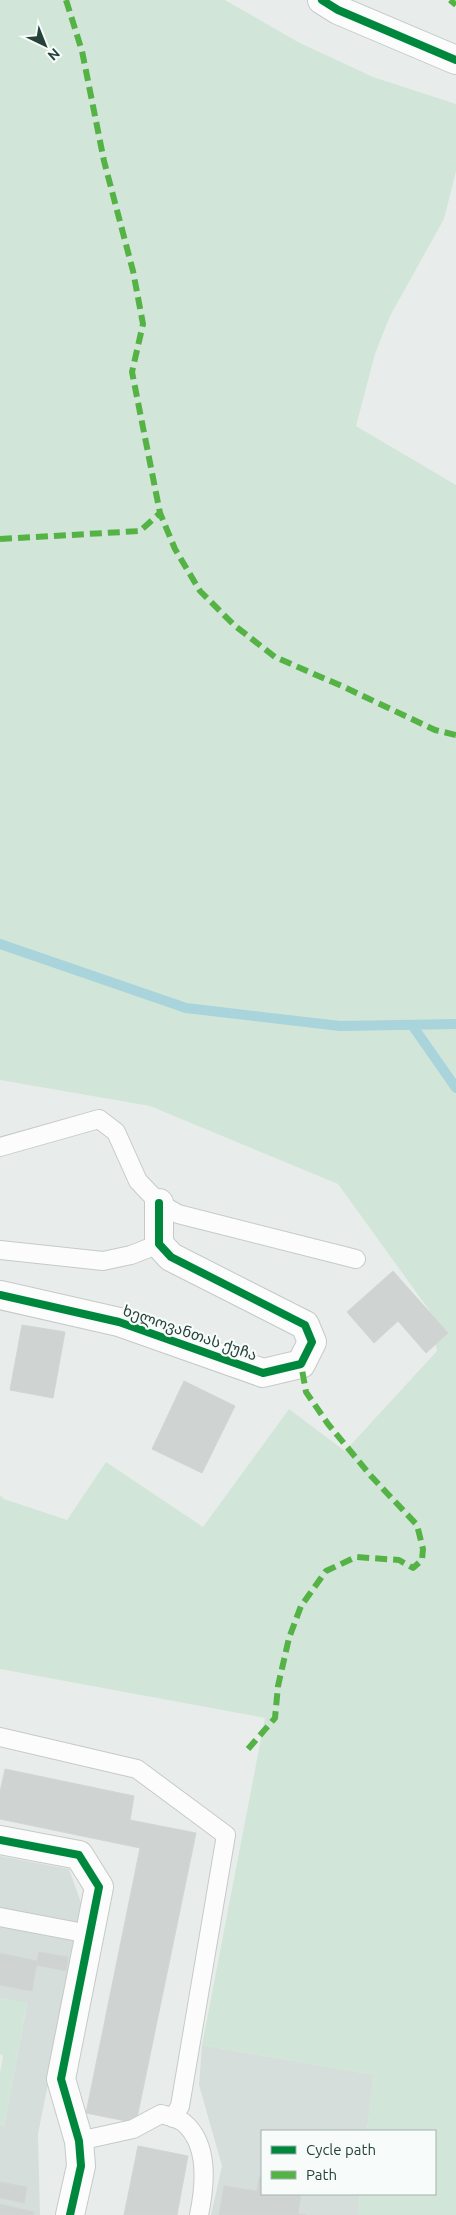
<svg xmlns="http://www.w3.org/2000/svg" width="456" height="2215" font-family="Ubuntu,'Noto Sans Georgian',sans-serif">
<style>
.built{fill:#d6dedb}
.green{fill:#d1e6d8}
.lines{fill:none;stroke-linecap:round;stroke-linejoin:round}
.stream{stroke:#a9d4db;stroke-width:10}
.building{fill:#cfd4d2;stroke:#d1d6d4}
.lane-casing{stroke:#c5cac8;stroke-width:20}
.street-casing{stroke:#c5cac8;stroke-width:30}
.secondary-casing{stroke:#c3cbc8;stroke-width:30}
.lane{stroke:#fcfcfc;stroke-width:18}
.street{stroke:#fcfcfc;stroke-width:28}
.secondary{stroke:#fcfcfc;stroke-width:28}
.quiet{stroke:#55b346;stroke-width:6;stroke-dasharray:12 6;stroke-linecap:butt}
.cycleway-casing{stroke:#f7fbf9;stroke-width:11}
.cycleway{stroke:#00873e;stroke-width:8}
.labels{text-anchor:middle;stroke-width:4.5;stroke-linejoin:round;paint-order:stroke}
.street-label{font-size:15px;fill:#24423a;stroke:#f7fbf9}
</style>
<rect width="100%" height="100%" fill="#e8edeb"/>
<path class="built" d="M0 1856 69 1869 83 1908 38 2134 40 2215H0V2125L4 2126 27 2004 0 1998Z
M202 2045 374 2075 367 2131H262V2194H360L358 2215H211L222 2166 199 2085Z"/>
<path class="green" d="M0 0H225L298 42 373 77 456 104V171L444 219 390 316 375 354 356 426 456 485V2215H358L360 2194H435V2131H367L373 2075 202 2045 265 1718 0 1669V1495L4 1499 67 1520 106 1462 203 1527 289 1409 345 1451 437 1351 429 1310 338 1184 150 1106 0 1080Z
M0 1998 27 2003 4 2126 0 2125V2073L3 2056 0 2054Z"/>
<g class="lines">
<path class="stream" d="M0 944 186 1008 340 1026 456 1024
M412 1025 456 1088"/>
</g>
<path class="building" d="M393 1271 448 1333 426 1353 398 1321 374 1343 347 1312Z
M22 1325 65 1332 53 1398 10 1390Z
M184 1381 235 1406 202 1473 152 1449Z
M5 1769 134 1796 130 1820 196 1833 136 2123 86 2113 140 1848 0 1819V1792Z
M39 1952 68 1957 66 1971 36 1965Z
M0 1953 37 1961 32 1991 0 1985Z
M138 2146 188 2156 177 2215H124Z
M259 2177H262V2194H301L298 2214 306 2215H219L224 2186 257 2191Z
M0 2182 27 2187 24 2203 0 2198Z
M0 2204 34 2212 33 2215H0Z"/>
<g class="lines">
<g class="lane-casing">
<path id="lane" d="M0 1147 99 1119 116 1132 138 1181 159 1203 178 1214 356 1259
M0 1250 103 1261 131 1255 159 1244
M0 1737 137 1769 226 1835 180 2106 173 2118
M0 1917 89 1934
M79 2141 133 2129 161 2114C168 2116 177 2118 183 2122 210 2144 205 2186 199 2215"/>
</g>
<g class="street-casing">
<path id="street" d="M0 1295 119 1322 263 1373 301 1364 312 1342 305 1325 171 1257 159 1244V1203
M0 1840 79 1855 99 1887 61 2079 79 2141 81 2166 70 2215"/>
</g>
<g class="secondary-casing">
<path id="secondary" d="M322 0 338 10 456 60"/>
</g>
<use href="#lane" class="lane"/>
<use href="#street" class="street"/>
<use href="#secondary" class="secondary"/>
<path class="quiet" d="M66 0 82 51 104 161 133 271 143 324 132 372 160 513 175 549 200 591 234 625 275 657 344 687 435 730 456 735
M450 0 456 5
M0 539 140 531 160 513
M248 1749 275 1718 278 1686 289 1638 301 1606 326 1571 356 1557 399 1560 413 1568 422 1560 423 1549 417 1525 371 1476 328 1424 306 1392 301 1364"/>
<g class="cycleway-casing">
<path id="cycleway" d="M322 0 338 10 456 60
M0 1295 119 1322 263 1373 301 1364 312 1342 305 1325 171 1257 159 1244V1203
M0 1840 79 1855 99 1887 61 2079 79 2141 81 2166 70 2215"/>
</g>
<use href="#cycleway" class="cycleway"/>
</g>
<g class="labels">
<g class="street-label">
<text transform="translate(190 1333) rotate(19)" y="5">ხელოვანთას ქუჩა</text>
</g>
</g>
<rect x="261" y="2130" width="175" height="65" fill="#f7fbf9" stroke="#a3b1ad"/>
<rect x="271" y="2146" width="25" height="8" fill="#00873e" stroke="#a3b1ad"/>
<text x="306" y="2155" font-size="15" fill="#24423a">Cycle path</text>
<rect x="271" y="2171" width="25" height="8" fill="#55b346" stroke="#a3b1ad"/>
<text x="306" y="2180" font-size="15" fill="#24423a">Path</text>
<g transform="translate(45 45) rotate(137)" stroke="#f7fbf9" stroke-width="4" paint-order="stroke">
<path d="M0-4L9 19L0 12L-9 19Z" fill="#24423a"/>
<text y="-8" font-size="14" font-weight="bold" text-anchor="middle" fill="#24423a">N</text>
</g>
</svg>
